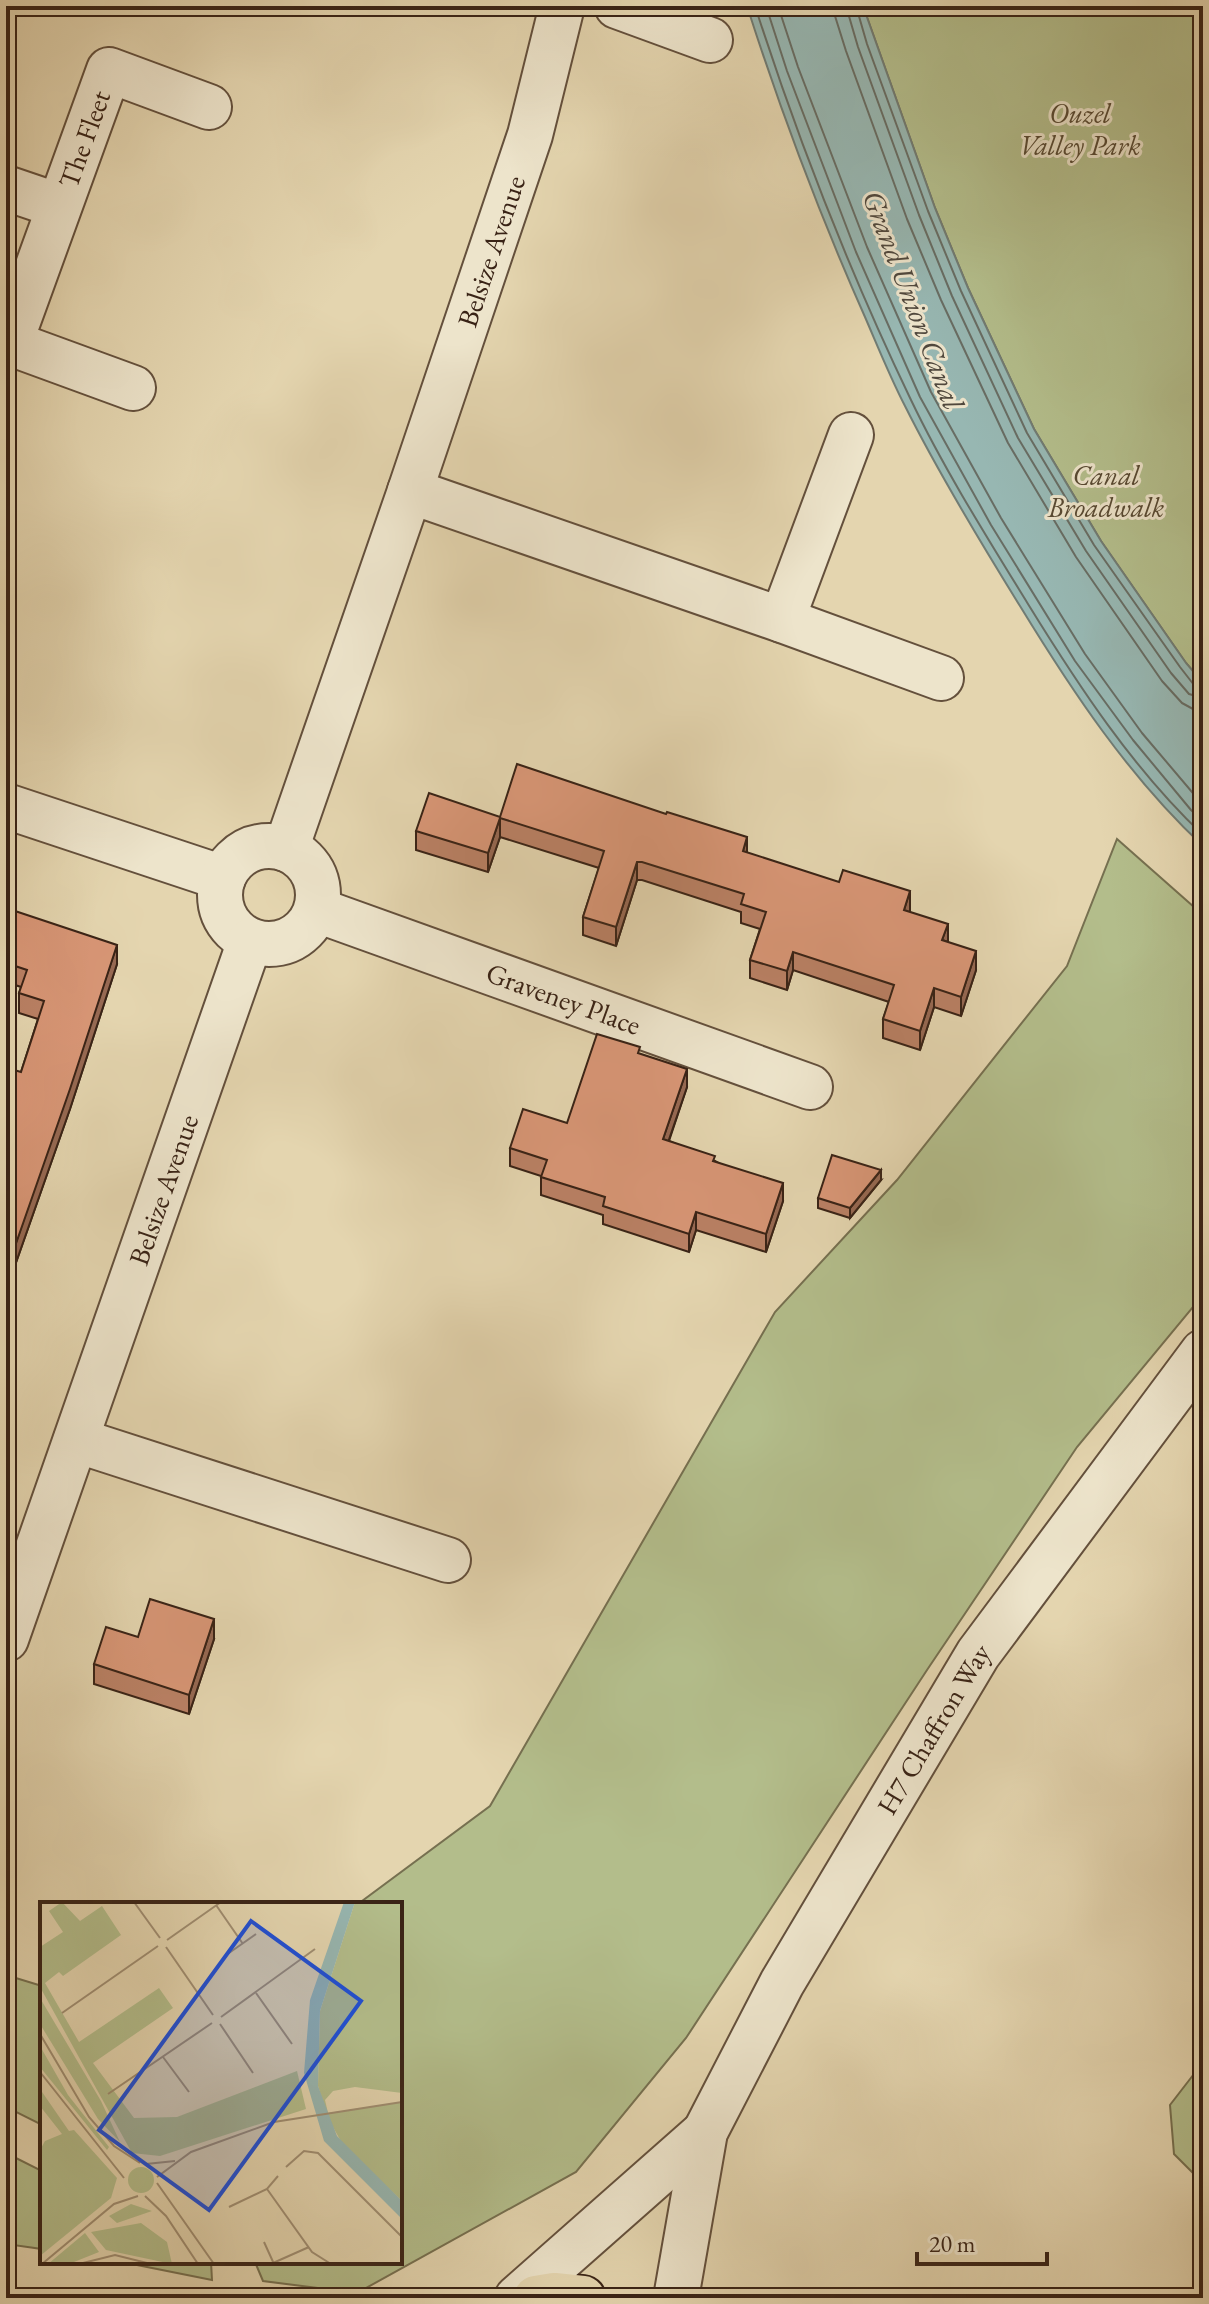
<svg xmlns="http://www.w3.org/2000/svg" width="1209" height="2304" font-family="'EB Garamond',serif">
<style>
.green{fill:#b3bd8b;stroke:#767050;stroke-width:2}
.water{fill:#97b7b2;stroke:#717c74;stroke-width:2}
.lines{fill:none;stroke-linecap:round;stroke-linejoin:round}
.shore{stroke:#686d64;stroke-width:2}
.minor-casing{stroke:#64503c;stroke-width:48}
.major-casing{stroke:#392316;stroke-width:48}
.minor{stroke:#ede4cb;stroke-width:44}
.major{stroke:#e4d5af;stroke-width:44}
.wall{fill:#ba8165;stroke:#392316;stroke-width:2}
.shaded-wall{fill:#976953;stroke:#392316;stroke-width:2}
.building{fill:#d89676;stroke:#392316;stroke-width:2}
.labels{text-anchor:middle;stroke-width:6;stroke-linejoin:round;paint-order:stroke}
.park-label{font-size:28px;font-style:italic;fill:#584a33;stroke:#ede4cb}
.street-label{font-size:28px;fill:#392316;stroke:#ede4cb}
.water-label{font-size:30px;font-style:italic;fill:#50483d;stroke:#ede4cb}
.inset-road{fill:none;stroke:#a08e72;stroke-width:2}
.view{fill:#1d4ed8;fill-opacity:0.15;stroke:#1d4ed8;stroke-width:4}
.inset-edge{fill:none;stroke:#392316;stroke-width:4}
</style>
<rect width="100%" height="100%" fill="#e4d5af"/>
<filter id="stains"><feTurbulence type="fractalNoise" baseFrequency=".0025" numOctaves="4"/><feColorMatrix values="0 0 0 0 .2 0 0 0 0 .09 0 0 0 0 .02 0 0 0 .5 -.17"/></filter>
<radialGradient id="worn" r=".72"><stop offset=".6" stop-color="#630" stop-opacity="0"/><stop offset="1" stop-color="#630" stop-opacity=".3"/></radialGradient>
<path class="green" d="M863 6H1203V683L1186 663 1101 541 1034 429 968 288 935 208Z
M1117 839 1203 915V1295L1077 1447 927 1670 686 2038 576 2172 357 2293 263 2281 255 2262H400V1904H358L490 1806 775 1312 897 1180 1067 966Z
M6 1975 42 1986V2125L6 2107Z
M1203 2068V2183L1174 2154 1170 2105 1197 2070Z
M6 2153 42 2171V2249L6 2244Z
M122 2262H211L212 2280Z"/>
<path class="water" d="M747 6H863L935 208 968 288 1034 429 1101 541 1186 663 1203 683V846C1129 777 1072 691 1020 606 979 540 939 474 905 406 890 377 878 347 865 317 820 216 781 112 747 6Z"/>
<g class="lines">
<path class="shore" d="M755 6C798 140 850 273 911 400 944 469 988 539 1028 604 1078 685 1133 769 1203 835
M766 6 787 71 856 252 920 397 991 525 1075 661 1133 740 1191 810 1203 821
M778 6 798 67 867 247 931 392 1001 518 1085 654 1142 733 1203 805
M834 6 835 16 846 51 907 219 941 300 1008 443 1076 557 1162 681 1182 703 1193 709 1203 710
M846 6 858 47 919 215 952 296 1018 438 1086 551 1171 673 1189 694 1203 698
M856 6 867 44 928 211 961 291 1027 433 1094 545 1180 667 1194 685 1203 687"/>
<g class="minor-casing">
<g id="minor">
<path d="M617 6 710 40"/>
<path d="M6 188 59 206"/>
<path id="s1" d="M133 388 10 343 109 70 209 107"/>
<path d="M410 491 782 620 941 678"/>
<path d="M782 620 851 435"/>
<path d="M6 806 223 878"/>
<circle cx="269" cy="895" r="49"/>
<path id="s2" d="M286 849 410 491 530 135 562 6"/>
<path id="s3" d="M317 910 810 1087"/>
<path d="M76 1440 448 1560"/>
<path id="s4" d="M6 1639 250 941"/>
<path d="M517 2298 705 2132"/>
<path id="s5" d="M676 2298 705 2132 782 1983 978 1654 1203 1352"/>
</g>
</g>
<g class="major-casing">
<path id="major" d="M536 2298 554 2295 583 2298"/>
</g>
<use href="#minor" class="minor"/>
<use href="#major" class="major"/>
</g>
<path class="wall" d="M500 817 747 853 910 910V912L948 942 976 970 961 1016 934 1007 920 1050 883 1038V1019L889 1002 793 970 787 990 750 978V960L760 929 741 923V912L642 880H637L616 946 583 935V917L599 868 500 837 488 872 416 850V831Z
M6 908 117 964 70 1109 6 1291V1094L21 1072 38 1019 19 1013V993L21 987 6 982Z
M640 1054 687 1087 669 1141 715 1161 783 1201 766 1252 696 1230 689 1252 603 1224V1215L541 1195V1176L510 1166V1148L567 1123Z
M881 1180 850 1218 818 1208V1198Z
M138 1637 214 1639 189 1714 94 1684V1664Z"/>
<path class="shaded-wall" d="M500 818V837L488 872V853Z
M747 837V856L743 851Z
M637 862V880L616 946V927Z
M910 891V910L904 929V910Z
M948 924V942L942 940Z
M117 945V964L70 1109 6 1291V1272Z
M976 951V970L961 1016V997Z
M793 952V970L787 990V971Z
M934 988V1007L920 1050V1031Z
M687 1069V1087L663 1157V1139Z
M881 1170V1180L850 1218V1208Z
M783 1183V1201L766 1252V1234Z
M696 1212V1230L689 1252V1234Z
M214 1619V1639L189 1714V1695Z"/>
<path class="building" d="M517 764 666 814 667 812 747 837 743 851 839 882 843 870 910 891 904 910 948 924 942 940 976 951 961 997 934 988 920 1031 883 1019 894 985 793 952 787 971 750 960 766 912 741 904 744 894 642 862H637L616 927 583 917 604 851 500 818 488 853 416 831 429 793 500 817Z
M6 908 117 945 70 1089 6 1272V1094L14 1070 21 1072 44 1001 19 993 27 970 6 963Z
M597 1034 640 1047 638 1053 687 1069 663 1139 715 1156 713 1161 783 1183 766 1234 696 1212 689 1234 603 1206 605 1197 541 1177 547 1160 510 1148 523 1109 567 1123Z
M832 1155 881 1170 850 1208 818 1198Z
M150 1599 214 1619 189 1695 94 1664 106 1627 138 1637Z"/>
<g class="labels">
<g class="park-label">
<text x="1080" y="123">Ouzel<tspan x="1080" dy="32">Valley Park</tspan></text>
<text x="1106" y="485">Canal<tspan x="1106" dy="32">Broadwalk</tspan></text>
</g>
<g class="street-label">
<text dy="10" stroke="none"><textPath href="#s1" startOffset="348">The Fleet</textPath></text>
<text dy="10" stroke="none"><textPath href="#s2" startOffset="632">Belsize Avenue</textPath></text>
<text dy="10" stroke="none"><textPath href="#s3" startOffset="262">Graveney Place</textPath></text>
<text dy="10" stroke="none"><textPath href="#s4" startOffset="476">Belsize Avenue</textPath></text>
<text dy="10" stroke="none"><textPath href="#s5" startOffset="632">H7 Chaffron Way</textPath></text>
</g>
<g class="water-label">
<text transform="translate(913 300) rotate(69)" y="10">Grand Union Canal</text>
</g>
</g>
<g transform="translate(40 1902)">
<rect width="362" height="362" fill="#e4d5af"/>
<path d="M22 0 40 19 62 4 81 33 23 74 19 70 5 81 39 140 119 86 133 106 53 161 94 216 137 215 257 169 266 207 120 254 92 251 0 85V45L23 30 9 9ZM315 0H362V191L315 185 293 189 285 198 288 211 362 200V299L303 243 288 216 278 184 280 109ZM0 96 61 199 80 240 58 217 0 122ZM0 144 28 193 69 245 67 248 0 165ZM0 187 29 229 34 228 77 276 71 296 0 354V248L5 239 22 232 0 204ZM88 278a13 13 0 1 1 26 0a13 13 0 1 1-26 0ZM91 302 112 309 77 321 69 314ZM101 321 127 340 132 362 66 348 51 330ZM45 331 59 350 29 362H8Z" fill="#b3bd8b"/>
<path d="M304 0H315L280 109 278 184 297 234 362 299V317L284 239 264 171 270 98Z" fill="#97b7b2"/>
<path class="inset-road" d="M94 0 120 36M176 3 203 42M127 38 181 0M126 45 173 113M189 51 216 32M216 91 252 142M22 111 118 44M181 115 275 47M180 122 213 171M0 132 49 215 74 244 100 261M123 155 149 190M0 170 84 276M68 192 172 121M106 262 135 259M246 265 264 249 278 251 362 335M117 275 151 250 234 220 362 200M117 281 174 362M227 287 272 350 291 362M105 294 126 314 158 362M189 305 227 287 238 274M224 340 234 362M233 361 269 345M2 362 74 302 98 294M39 362 75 353 111 362"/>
<path class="view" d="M211 19 321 99 169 308 59 228Z"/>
<rect width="362" height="362" class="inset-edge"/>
</g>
<rect width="1209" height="2304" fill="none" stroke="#e4d5af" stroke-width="32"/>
<rect x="8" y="8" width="1193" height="2288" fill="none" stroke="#392316" stroke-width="4"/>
<rect x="16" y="16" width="1177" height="2272" fill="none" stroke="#392316" stroke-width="2"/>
<path d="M917 2252v12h130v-12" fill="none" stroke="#392316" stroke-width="4"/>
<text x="929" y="2252" font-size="24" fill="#392316" stroke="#ede4cb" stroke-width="6" paint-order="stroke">20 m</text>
<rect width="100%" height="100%" filter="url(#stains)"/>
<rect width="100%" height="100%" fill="url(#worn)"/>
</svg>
